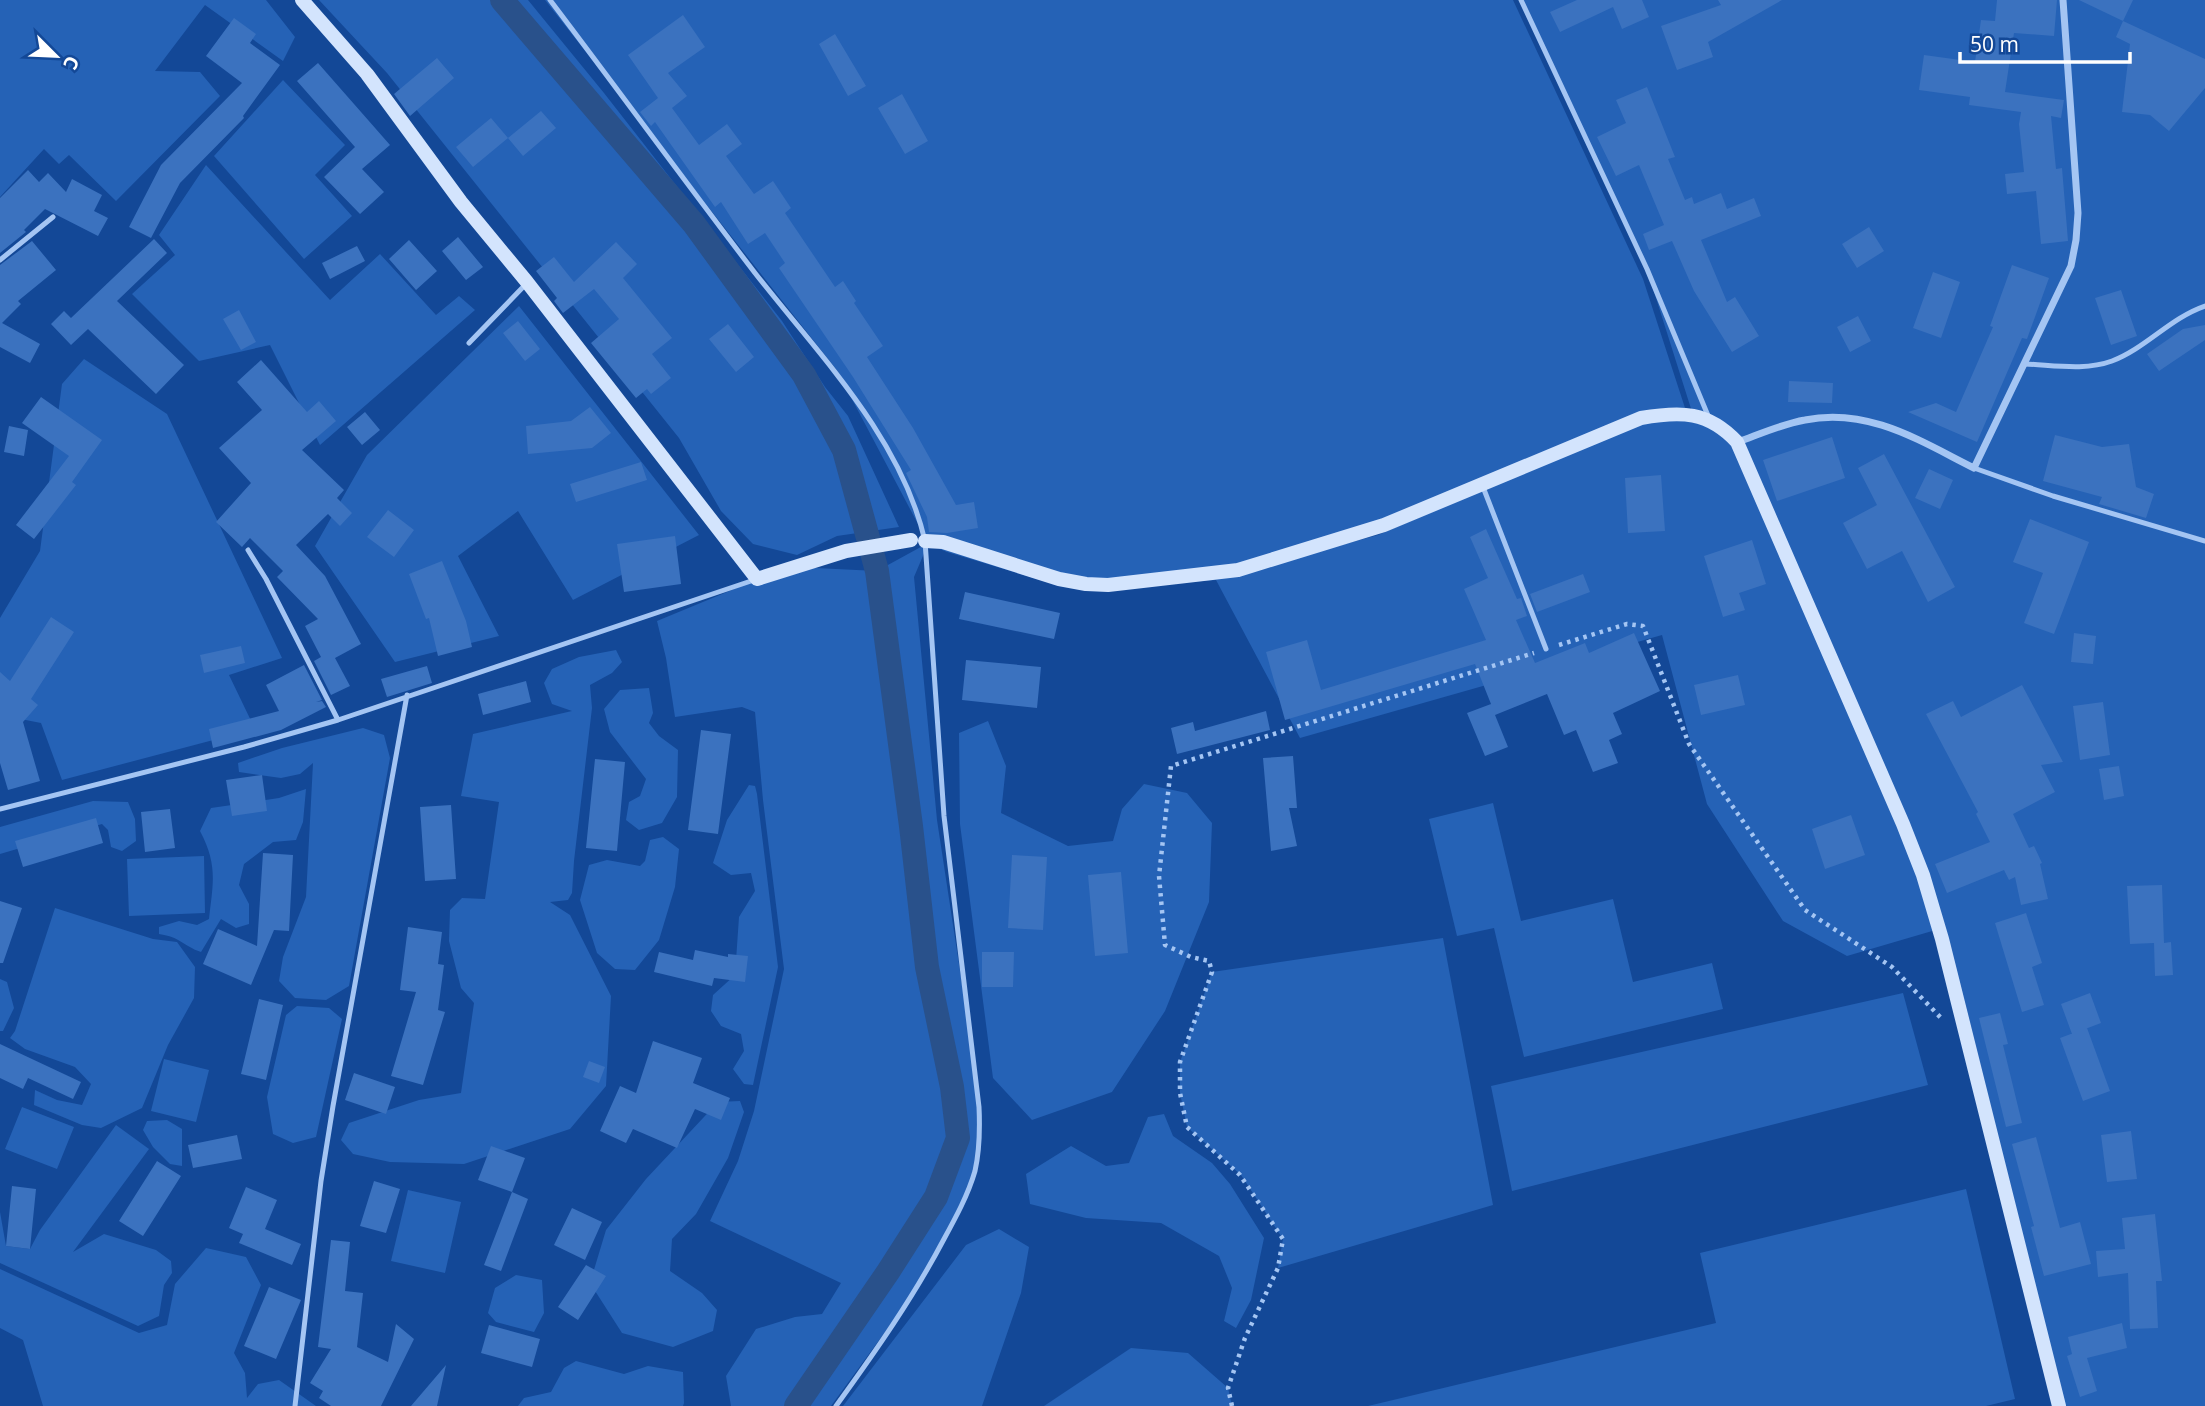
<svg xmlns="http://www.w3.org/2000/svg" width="2205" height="1406" font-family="'Open Sans',sans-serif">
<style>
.green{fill:#2562b6}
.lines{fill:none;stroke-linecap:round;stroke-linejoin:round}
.canal{stroke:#29518b;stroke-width:24}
.building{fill:#3b72bf}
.path{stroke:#a4c5f3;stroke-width:4.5;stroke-dasharray:3.5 5;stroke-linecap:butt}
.lane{stroke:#a4c5f3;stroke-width:5}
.street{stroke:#a4c5f3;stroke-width:7}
.secondary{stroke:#d3e4fd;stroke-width:14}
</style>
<rect width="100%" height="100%" fill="#134897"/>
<path class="green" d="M0 0H266L295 37 283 61 205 5 155 71 200 72 220 96 116 201 69 155 59 164 44 149 0 197Z
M319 0H528L604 93 782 321 825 387 848 416 899 527 837 536 797 555 753 544 721 511 679 438 387 73Z
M545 0H1513L1643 279 1686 411 1640 416 1376 529 1217 579 1378 535 1642 422 1693 415 1649 276 1520 0H2205V1406H2060L1939 929 1847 956 1783 921 1707 804 1662 635 1300 738 1216 580 1094 589 1044 581 947 552 928 544 914 577 937 820 982 1115 975 1177 947 1237 896 1317 831 1406H731L726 1376 756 1329 795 1317 822 1314 841 1283 710 1221 738 1161 754 1111 784 969 763 800 755 712 742 707 675 717 666 658 657 621 756 580 795 567 877 571 928 543 836 369Z
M283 80 345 145 315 175 352 216 304 259 214 156Z
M206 165 330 300 380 254 436 315 459 296 475 310 320 445 270 345 199 361 132 294 175 255 159 235Z
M519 306 699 535 573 600 518 511 458 556 499 636 395 662 315 546 367 455Z
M84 359 167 414 282 658 229 675 255 729 62 780 41 723 0 715V618L40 551 62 384Z
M616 650 622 662 612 673 590 685 592 708 574 861 572 893 568 900 550 902 570 915 611 996 606 1086 570 1129 464 1164 390 1162 353 1154 341 1140 349 1123 419 1100 461 1093 474 1003 461 988 449 941 450 910 462 898 485 899 499 802 461 796 473 734 572 711 552 704 544 683 552 669 579 657Z
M649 688 653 713 649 723 659 736 678 750 677 797 662 823 639 830 626 820 629 802 640 796 646 779 610 732 604 709 620 690Z
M988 721 1006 766 1001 813 1068 846 1113 841 1122 809 1144 784 1187 793 1212 823 1209 902 1165 1011 1112 1092 1032 1120 993 1078 960 824 959 733Z
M363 728 384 735 390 758 349 986 326 1000 295 998 279 981 283 957 306 897 313 763 300 774 281 778 239 772 238 763 282 748Z
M749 785 755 786 757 794 778 967 753 1085 744 1084 733 1069 744 1051 741 1034 721 1026 711 1011 713 995 735 975 739 917 755 891 751 873 731 875 713 863 727 820Z
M306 789 303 822 296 840 273 842 244 864 239 885 249 904V924L236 928 221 919 201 952C183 946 181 937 159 934V927L179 921 197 925 209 919C213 883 218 865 200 831L211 808 279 798Z
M93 801 128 802 135 819 136 841 122 851 111 847 108 830 102 824 0 854V827Z
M1493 803 1521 921 1613 899 1633 982 1712 963 1723 1009 1524 1057 1494 928 1457 936 1429 819Z
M663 837 679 849 675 887 659 940 635 970 615 969 597 953 580 900 589 865 607 860 640 866 645 861 650 840Z
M204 856 205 913 129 916 127 859Z
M55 908 153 939 177 942 195 967 194 998 168 1045 142 1108 101 1128 82 1125 34 1105 35 1090 57 1100 82 1105 91 1084 75 1067 25 1049 10 1038 15 1031Z
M1443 938 1493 1205 1278 1268 1283 1239 1241 1175 1187 1127 1180 1093V1062L1212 972Z
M0 979 7 982 14 1008 3 1031H0Z
M1903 993 1928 1085 1512 1191 1491 1086Z
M297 1006 329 1008 342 1019 316 1137 293 1143 273 1134 267 1097 286 1015Z
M164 1059 209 1070 196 1122 151 1111Z
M740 1101 744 1112 728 1158 696 1214 672 1239 670 1271 702 1293 717 1310 713 1331 673 1347 622 1333 590 1283 606 1230 646 1179 718 1102Z
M22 1107 74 1127 57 1169 5 1149Z
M1164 1114 1173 1136 1212 1163 1230 1184 1264 1238 1251 1300 1236 1328 1224 1321 1232 1288 1219 1256 1161 1223 1086 1218 1030 1204 1026 1174 1071 1146 1106 1166 1129 1163 1148 1117Z
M167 1120 182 1129V1166L170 1164 153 1147 143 1130 147 1121Z
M116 1125 149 1149 73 1252 104 1234 156 1250 171 1261 172 1273 164 1285 159 1316 138 1326 0 1263V1212L6 1246 30 1249 40 1230Z
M1966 1189 2015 1399 1986 1406H1368L1716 1323 1700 1253Z
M408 1190 461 1202 445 1273 391 1261Z
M999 1229 1029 1247 1021 1293 982 1406H843L966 1245Z
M206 1248 246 1257 261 1285 234 1353 245 1373 247 1398 258 1384 279 1380 316 1406H43L23 1340 0 1328V1269L139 1333 167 1325 175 1284Z
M516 1275 542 1280 544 1313 534 1332 496 1322 488 1313 495 1288Z
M1131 1348 1188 1353 1228 1388 1232 1406H1044Z
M576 1361 624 1374 648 1366 683 1372 684 1403 683 1406H518L524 1398 551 1392 564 1368Z"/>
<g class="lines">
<path class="canal" d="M502 0 694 224 804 375 844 450 877 571 911 826 927 967 952 1087 958 1138 936 1197 888 1272 796 1406"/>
</g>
<path class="building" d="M1577 0H1642L1649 17 1622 29 1613 7 1560 32 1550 12Z
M1718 0H1782L1708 42 1713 57 1677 70 1661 26 1721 5Z
M1997 0H2057L2054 36 2014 33 2005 92 2064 100 2061 118 2051 116 2056 169 2062 168 2068 241 2041 244 2036 191 2007 194 2005 174 2024 172 2019 124 2021 112 1969 105 1970 97 1919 90 1924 55 1975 62 1981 20 1995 21Z
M2079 0H2133L2123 21Z
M683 15 705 47 668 73 687 96 672 108 699 145 727 124 742 144 726 156 754 194 773 181 791 208 785 213 835 287 843 281 856 301 854 303 883 346 867 357 913 428 956 505 974 502 978 528 947 533 929 532 927 517 906 473 911 470 853 377 779 268 785 263 765 233 748 244 721 202 715 207 655 122 651 126 640 112 658 98 628 55Z
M234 18 256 34 250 43 280 65 243 116 244 118 180 183 151 238 129 227 161 165 242 83 206 56Z
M2123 21 2205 59V88L2169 131 2150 115 2122 112 2130 44 2116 37Z
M835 34 866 86 848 96 819 44Z
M437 58 454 78 410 116 394 94Z
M318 63 390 145 362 169 384 192 360 214 324 177 355 147 297 81Z
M1647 87 1675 157 1668 159 1685 200 1692 197 1694 204 1721 193 1727 209 1754 198 1761 216 1701 240 1727 302 1735 297 1759 336 1732 352 1694 291 1672 241 1649 250 1643 234 1664 225 1639 165 1616 176 1597 137 1626 123 1616 100Z
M902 94 928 141 905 154 878 108Z
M541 111 556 128 523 156 508 138Z
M491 118 508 138 473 167 456 147Z
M28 170 39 182 48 173 66 192 72 179 102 195 94 211 108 218 98 236 45 209 24 230 26 232 0 253V198Z
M1869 227 1884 251 1857 268 1842 244Z
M458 237 483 267 466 280 442 251Z
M154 239 167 253 117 301 184 365 156 394 88 329 71 345 51 324 64 311 71 318Z
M409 240 437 271 416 290 389 259Z
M32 241 56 270 18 301 21 304 2 323 40 344 30 363 0 347V265Z
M616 242 637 264 623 278 672 338 652 354 671 378 651 394 647 389 636 398 591 343 619 319 594 289 563 313 554 301 557 298 536 271 554 257 574 282Z
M357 246 365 261 330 279 322 263Z
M2012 265 2049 278 2027 339 2022 338 1977 442 1908 412 1936 403 1956 412 1993 327 1990 326Z
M1933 272 1960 282 1941 338 1913 328Z
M2121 290 2137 336 2111 345 2095 298Z
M239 310 256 342 241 350 223 319Z
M1858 316 1871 341 1850 352 1837 327Z
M518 321 540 349 525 361 503 333Z
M728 324 754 357 736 372 709 339Z
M2205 325V340L2159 371 2147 354 2183 329Z
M261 360 307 412 319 401 336 421 302 450 344 490 337 498 352 513 340 526 328 514 296 545 325 576 361 644 335 658 350 686 331 695 314 661 321 657 305 626 318 619 277 577 283 571 250 538 242 547 216 522 251 483 219 448 262 410 237 382Z
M1789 381 1833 383 1832 403 1788 402Z
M41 397 102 440 72 482 76 485 34 539 16 525 69 456 22 423Z
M590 407 611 433 592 448 528 454 526 426 571 421Z
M365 412 380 430 362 445 347 427Z
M9 426 28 430 24 456 4 452Z
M2055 435 2102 447 2129 444 2136 487 2154 494 2146 518 2099 504 2102 497 2043 481Z
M1832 437 1845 478 1777 501 1763 460Z
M1884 454 1955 587 1928 602 1902 551 1867 569 1843 523 1877 505 1858 468Z
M641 462 647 480 576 502 570 484Z
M1929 469 1953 480 1940 509 1915 498Z
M1661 475 1665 531 1628 533 1625 478Z
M388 510 414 530 394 557 367 537Z
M2030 519 2089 542 2054 634 2024 623 2043 573 2013 562Z
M1486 529 1517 599 1521 598 1527 616 1516 620 1535 663 1585 643 1589 653 1634 633 1660 691 1613 713 1622 734 1609 740 1618 763 1593 772 1576 730 1564 735 1547 694 1495 715 1508 747 1485 756 1467 713 1491 704 1493 709 1475 664 1285 720 1266 652 1307 640 1321 690 1486 640 1464 589 1488 578 1470 537Z
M675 536 681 584 624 592 617 544Z
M1752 540 1766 584 1739 593 1745 610 1723 617 1704 556Z
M442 561 466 621 472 647 438 656 429 618 426 619 409 574Z
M1583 574 1590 592 1537 612 1530 594Z
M965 592 1060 613 1054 639 959 619Z
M51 617 74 632 31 699 38 705 23 722 40 781 8 790 0 763V672L10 681Z
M2074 633 2096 636 2093 664 2071 662Z
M241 646 245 663 204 673 200 655Z
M966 660 1041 667 1037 708 962 700Z
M304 665 322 700 316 702 322 701 326 707 281 730 213 748 209 729 279 711 266 685Z
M427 666 432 683 387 697 381 679Z
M1738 675 1745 705 1701 715 1694 685Z
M526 681 531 702 483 715 478 694Z
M2022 685 2063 762 2041 765 2055 792 2013 814 2029 848 2034 846 2042 863 2040 864 2048 899 2021 905 2015 877 2009 880 2004 870 1947 893 1935 864 1990 842 1976 814 1978 812 1926 714 1953 701 1961 717Z
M2103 702 2110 755 2080 760 2073 706Z
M1266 711 1270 730 1177 754 1171 728 1193 722 1195 731Z
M701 730 731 734 718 834 688 830Z
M1293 756 1297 808H1289L1297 846 1271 851 1263 758Z
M595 759 625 762 617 851 586 848Z
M2119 766 2124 796 2104 800 2099 769Z
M262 775 267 811 232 816 226 780Z
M451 805 456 879 425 881 420 807Z
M170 809 175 848 145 852 141 812Z
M1851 815 1865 855 1825 869 1812 829Z
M96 818 103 843 23 867 15 841Z
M263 853 293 855 289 931 274 930 251 985 203 964 218 929 257 946Z
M1012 855 1047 857 1043 930 1008 928Z
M1121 872 1128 953 1095 956 1088 875Z
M2162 885 2164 943 2171 942 2173 975 2155 976 2154 943 2130 944 2127 886Z
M0 901 22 908 3 963H0Z
M2026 913 2042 963 2032 967 2044 1005 2022 1012 1995 923Z
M408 927 442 932 438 964 444 965 438 1010 445 1012 423 1085 391 1076 416 992 400 990Z
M695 950 728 957V954L748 956 745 982 714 978 712 986 654 972 659 952 693 960Z
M982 952H1014L1013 987H982Z
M2090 993 2101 1023 2072 1034 2061 1004Z
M259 999 283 1005 266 1080 241 1074Z
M2000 1013 2008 1044 2003 1045 2022 1123 2006 1127 1979 1018Z
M2087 1028 2110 1091 2083 1101 2060 1038Z
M653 1041 702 1058 693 1083 730 1098 721 1120 695 1109 677 1148 633 1129 626 1143 600 1131 620 1086 636 1093Z
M0 1044 81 1082 73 1099 28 1078 23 1089 0 1078Z
M589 1061 605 1067 599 1083 583 1077Z
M354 1073 395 1087 386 1114 345 1100Z
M2131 1131 2137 1179 2107 1182 2101 1135Z
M237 1135 242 1159 193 1168 188 1145Z
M2036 1137 2060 1228 2080 1222 2091 1264 2044 1276 2031 1227 2034 1226 2012 1144Z
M491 1146 525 1158 512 1192 478 1180Z
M157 1161 181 1176 143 1236 119 1221Z
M374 1181 400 1189 386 1233 360 1226Z
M12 1186 36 1189 30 1249 6 1246Z
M246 1187 277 1200 265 1229 301 1244 292 1265 239 1243 243 1234 229 1228Z
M512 1192 528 1199 501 1271 484 1265Z
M572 1208 602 1222 585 1260 554 1245Z
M2155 1214 2162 1281H2156L2158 1328 2130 1329 2128 1273 2098 1277 2096 1251 2125 1249 2122 1218Z
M331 1240 350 1242 345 1291 363 1293 357 1347 388 1362 396 1324 414 1339 381 1406H331L319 1398 323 1391 310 1383 331 1349 318 1347Z
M586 1265 606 1276 578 1320 558 1307Z
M269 1287 301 1300 276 1359 244 1346Z
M2122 1323 2127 1348 2087 1358 2097 1391 2080 1397 2067 1356 2072 1354 2068 1337Z
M489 1325 540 1339 532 1367 481 1353Z
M446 1365 437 1406H411Z"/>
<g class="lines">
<path class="path" d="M1559 645 1627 624 1643 626 1689 744 1805 910 1892 967 1942 1019
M1232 1406 1228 1388 1245 1338 1278 1268 1283 1239 1240 1175 1187 1127 1180 1093V1062L1212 972 1209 961 1191 957 1165 945 1159 876 1171 766 1534 653"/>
<path class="lane" d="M550 0C619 91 686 183 755 273 819 355 901 437 925 541L944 816 979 1107C980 1129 980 1149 975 1171 968 1195 956 1217 944 1239 913 1298 875 1352 836 1406
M1521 0 1647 269 1709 418
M0 260 53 217
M469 343 525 285
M2025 364C2053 365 2085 371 2112 361 2146 348 2170 318 2205 306
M1974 468 2053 496 2205 541
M1483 487 1546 649
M248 550 266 579 338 720
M0 809 244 747 338 720 754 580
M295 1406 321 1181 333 1106 407 695"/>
<path class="street" d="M1738 442C1760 434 1782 424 1805 420 1868 407 1920 441 1974 468L2071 266 2076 240 2078 213 2063 0"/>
<path class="secondary" d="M302 0 367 74 461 202 527 282 757 579 846 551 911 540
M925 541 943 542 1059 579 1086 584 1108 585 1238 570 1384 525 1641 418C1681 411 1708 411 1737 442L1903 824 1923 875 1942 939 2059 1406"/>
</g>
<g transform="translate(56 56) rotate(114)" stroke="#134897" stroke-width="5" paint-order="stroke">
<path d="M0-5L12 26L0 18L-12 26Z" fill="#ffffff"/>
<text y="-10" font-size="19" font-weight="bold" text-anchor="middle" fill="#ffffff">С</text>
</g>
<path d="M1960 52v10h170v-10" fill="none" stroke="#ffffff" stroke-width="3.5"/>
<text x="1970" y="52" font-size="21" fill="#ffffff" stroke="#134897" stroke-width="5" paint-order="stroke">50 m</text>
</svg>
